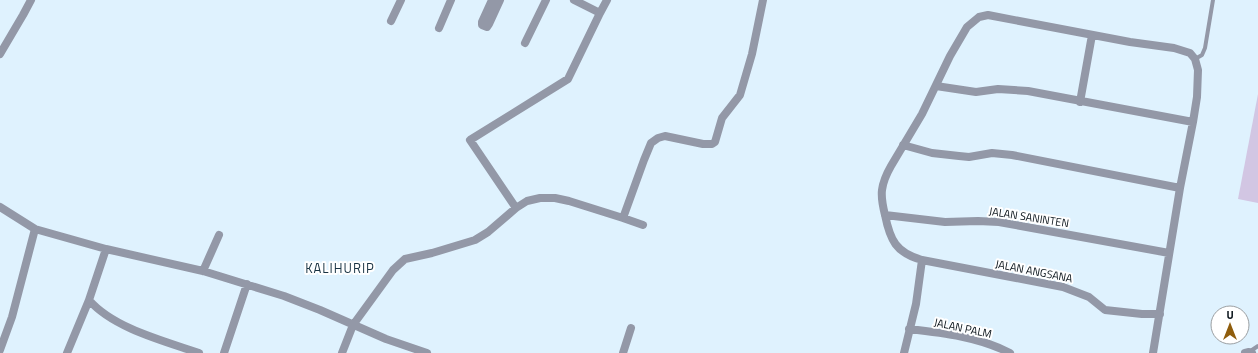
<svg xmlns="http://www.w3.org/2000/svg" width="1258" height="353" font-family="'Titillium Web',sans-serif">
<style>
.green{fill:#d2c6e3}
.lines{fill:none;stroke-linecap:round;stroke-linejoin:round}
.lane{stroke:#9398a7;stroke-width:4}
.street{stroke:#9398a7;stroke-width:8}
.labels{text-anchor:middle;stroke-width:4;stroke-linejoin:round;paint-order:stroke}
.street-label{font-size:11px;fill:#050f16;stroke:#fff}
.quarter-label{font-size:13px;letter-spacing:1px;fill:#193343;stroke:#fff}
</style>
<rect width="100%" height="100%" fill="#dff2fe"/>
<path class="green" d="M1258 94V203L1238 199Z"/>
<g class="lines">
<path class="lane" d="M1195 59 1202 55 1205 48 1213 0
M1249 352 1258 346"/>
<path class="street" d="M492 0 482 22V25L487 27 489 24 500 0
M574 0 600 13 607 0
M391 21 401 0
M439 28 451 0
M525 43 546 0
M0 54 23 15 31 0
M936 86 976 92 998 89 1028 91 1193 122
M1080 102 1092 35
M903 145 932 153 959 156 969 157 992 153 1012 155 1180 188
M0 207 35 229 106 249 203 271 284 296 320 310 386 339 427 353
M516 208 470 140 568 79 600 13
M885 215 945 222 978 221 999 222 1169 253
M623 218 643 225
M106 249 89 300C113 328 164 341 199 353
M203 271 219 235
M909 329C944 333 979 337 1010 353
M0 350 12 317 35 229
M67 353 89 300
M224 353 247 284
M342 353 353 325 393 270 405 259 432 253 475 240 488 232 516 208 527 201 540 198H555L569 201 623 218 644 160 651 143 658 138 665 136 703 144H712L715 142 722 118 740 95 752 54 763 0
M623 353 631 328
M904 353 916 304 922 260
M1153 353 1180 188 1193 122 1197 97 1198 70 1195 59 1190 53 1174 48 1130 42 988 15 979 17 967 27 950 56 922 114 891 166C887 173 883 182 882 190 881 198 883 207 885 215 890 240 896 253 922 260L1063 287 1089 297 1105 310 1142 314H1160
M1245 353 1249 352 1252 353"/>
</g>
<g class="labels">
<g class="street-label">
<text transform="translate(1029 217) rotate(9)" y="4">JALAN SANINTEN</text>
<text transform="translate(1034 271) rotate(11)" y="4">JALAN ANGSANA</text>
<text transform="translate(963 328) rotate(12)" y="4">JALAN PALM</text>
</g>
<g class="quarter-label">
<text x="340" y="273">KALIHURIP</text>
</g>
</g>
<g transform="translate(1230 325)"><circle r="19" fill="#ffffff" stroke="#9b9fa2"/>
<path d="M0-3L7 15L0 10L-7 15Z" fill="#8f5d0c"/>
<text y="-6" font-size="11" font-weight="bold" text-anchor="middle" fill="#050f16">U</text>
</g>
</svg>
